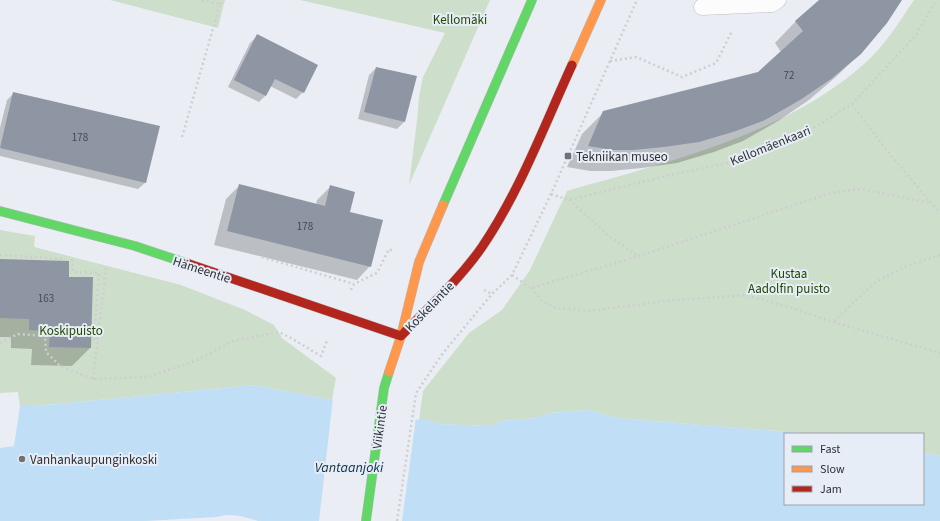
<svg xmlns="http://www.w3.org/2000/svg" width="940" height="521" font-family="'Source Sans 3',sans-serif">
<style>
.green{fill:#cddeca}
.water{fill:#c0def5}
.pier{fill:#eaeef4}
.shadow{fill:#0003}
.building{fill:#8e95a3}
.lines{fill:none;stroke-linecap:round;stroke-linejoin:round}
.lane-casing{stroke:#babdc1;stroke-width:17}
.fast-casing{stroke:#babdc1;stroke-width:10}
.slow-casing{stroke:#babdc1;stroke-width:10}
.jam-casing{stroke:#babdc1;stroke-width:10}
.path{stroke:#ceced0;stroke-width:2.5;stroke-dasharray:2 3;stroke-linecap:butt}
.lane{stroke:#fcfcfd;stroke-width:16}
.fast{stroke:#63d668;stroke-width:9}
.slow{stroke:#ff974d;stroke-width:9}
.jam{stroke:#b3261e;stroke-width:9}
.poi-dot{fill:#707277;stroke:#e7edf7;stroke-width:1.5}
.labels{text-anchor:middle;stroke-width:4;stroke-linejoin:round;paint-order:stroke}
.number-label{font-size:11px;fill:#464950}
.park-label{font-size:13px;fill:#224901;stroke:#e7edf7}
.street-label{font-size:13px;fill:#2e3034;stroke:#e7edf7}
.poi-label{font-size:13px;fill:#2e3034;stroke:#e7edf7;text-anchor:start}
.water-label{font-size:14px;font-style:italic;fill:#103044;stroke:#e7edf7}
</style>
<rect width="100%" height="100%" fill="#eaeef4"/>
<path class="green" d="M110 0H225L218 28Z
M300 0H490L409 185 417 120 419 97 423 77 445 33Z
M914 0H940V456L923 453V434H814L618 418 588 410 550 413 536 418 502 421 490 426 438 424 429 420H419L423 391 469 333 502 310 530 270 567 191C667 162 784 135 864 64 884 47 899 22 914 0Z
M0 230 35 236 34 247 181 285 245 310 274 325 282 338 336 378 332 400 254 385 36 406H20L18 392 0 393Z"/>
<path class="water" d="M254 385 332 400 419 420H429L438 424 490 426 502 421 536 418 550 413 588 410 618 418 814 434H785V504H923V453L940 456V521H258C245 517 231 512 217 517L145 521H0V448L14 446 20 406H36Z"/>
<path class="pier" d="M333 398 416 418 402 521H319Z"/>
<path class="shadow" d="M821 0H901L860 53 838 75 809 100 778 121 743 141 714 152 677 163 642 168 611 171H590L567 167 582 134 604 112 758 73 781 52 775 43 796 21Z
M257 36 303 92 296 99 270 86 266 95 259 102 228 87 250 43Z
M376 68 404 122 397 129 358 119 369 75Z
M14 93 146 182 138 189 0 156V128L7 100Z
M239 186 316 205 317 200 330 187 349 213 370 266 357 280 214 245 226 199Z
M0 260 68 278 90 348 72 366 31 365 32 349 11 348V337H0Z"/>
<path class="building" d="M819 0H902L887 23 861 54 831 79 800 100 765 120 736 131 699 142 664 147 633 150H612L588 146 603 111 758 72 803 31 795 21Z
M257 34 318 65 304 93 275 79 266 96 234 80Z
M376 67 417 76 405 122 364 112Z
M13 92 160 126 146 183 0 148Z
M239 184 325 206 330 185 355 192 350 212 383 220 371 267 227 231Z
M0 259 69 261V277H93L91 348 49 347 50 331 29 330V319L0 318Z"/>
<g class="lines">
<g class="lane-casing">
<path id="lane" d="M702 7 772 4 778 0"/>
</g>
<g class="fast-casing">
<path id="fast" d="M443 205 532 0
M0 211 135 246 189 264
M366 521 384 388 389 372"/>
</g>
<g class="slow-casing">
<path id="slow" d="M572 65 601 0
M389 372 401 336 419 262 443 205"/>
</g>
<g class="jam-casing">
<path id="jam" d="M189 264 401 336
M402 335C429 307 459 280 482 247 520 191 544 126 572 65"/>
</g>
<path class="path" d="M220 4 222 0
M610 61 636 57 682 77 716 63 732 31
M852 104 884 147 931 203 940 212
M182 137 220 4 200 0
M551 194 569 200 666 176 741 160 802 135 852 104 916 35 936 0
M569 200 610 237 638 256
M0 255 65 259
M262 257 354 284
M72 259 73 272 99 273 94 339H97
M512 275 531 288 639 256 831 193 861 189 931 203
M531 288 542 301 556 308 590 311 665 301 746 295 795 309 833 322 940 353
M351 290 354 284 377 273 389 249 393 251
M484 290 492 294
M834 321 877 281 907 266 940 255
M0 343 18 334 45 336 46 352 60 366 93 379 148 377 195 361 233 341 279 332 291 338 321 356 327 341
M93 379 106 268
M397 521 416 393 443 353 492 294 512 275 551 194 637 0"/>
<use href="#lane" class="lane"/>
<use href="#fast" class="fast"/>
<use href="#slow" class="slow"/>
<use href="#jam" class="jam"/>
</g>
<g class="poi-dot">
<rect x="564" y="152" width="8" height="8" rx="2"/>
<circle cx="22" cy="459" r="4"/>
</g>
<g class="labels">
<g class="number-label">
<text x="789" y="79">72</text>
<text x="80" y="141">178</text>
<text x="305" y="230">178</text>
<text x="46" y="302">163</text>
</g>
<g class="park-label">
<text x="460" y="24">Kellomäki</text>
<text x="789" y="278">Kustaa<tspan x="789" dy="15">Aadolfin puisto</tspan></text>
<text x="71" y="335">Koskipuisto</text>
</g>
<g class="street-label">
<text transform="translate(770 145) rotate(-22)" y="5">Kellomäenkaari</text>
<text transform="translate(202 269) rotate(18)" y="5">Hämeentie</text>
<text transform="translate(429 306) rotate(-46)" y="5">Koskelantie</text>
<text transform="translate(379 427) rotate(-82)" y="5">Viikintie</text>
</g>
<g class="poi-label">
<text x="576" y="161">Tekniikan museo</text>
<text x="30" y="464">Vanhankaupunginkoski</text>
</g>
<g class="water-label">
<text x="349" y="472">Vantaanjoki</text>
</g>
</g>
<rect x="784" y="433" width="140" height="72" fill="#e7edf7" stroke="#9da1a9"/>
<rect x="792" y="446" width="20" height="6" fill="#63d668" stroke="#9da1a9"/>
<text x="820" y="453" font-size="12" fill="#2e3034">Fast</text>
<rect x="792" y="466" width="20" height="6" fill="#ff974d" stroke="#9da1a9"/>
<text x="820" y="473" font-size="12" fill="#2e3034">Slow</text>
<rect x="792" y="486" width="20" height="6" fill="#b3261e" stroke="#9da1a9"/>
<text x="820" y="493" font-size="12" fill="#2e3034">Jam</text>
</svg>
